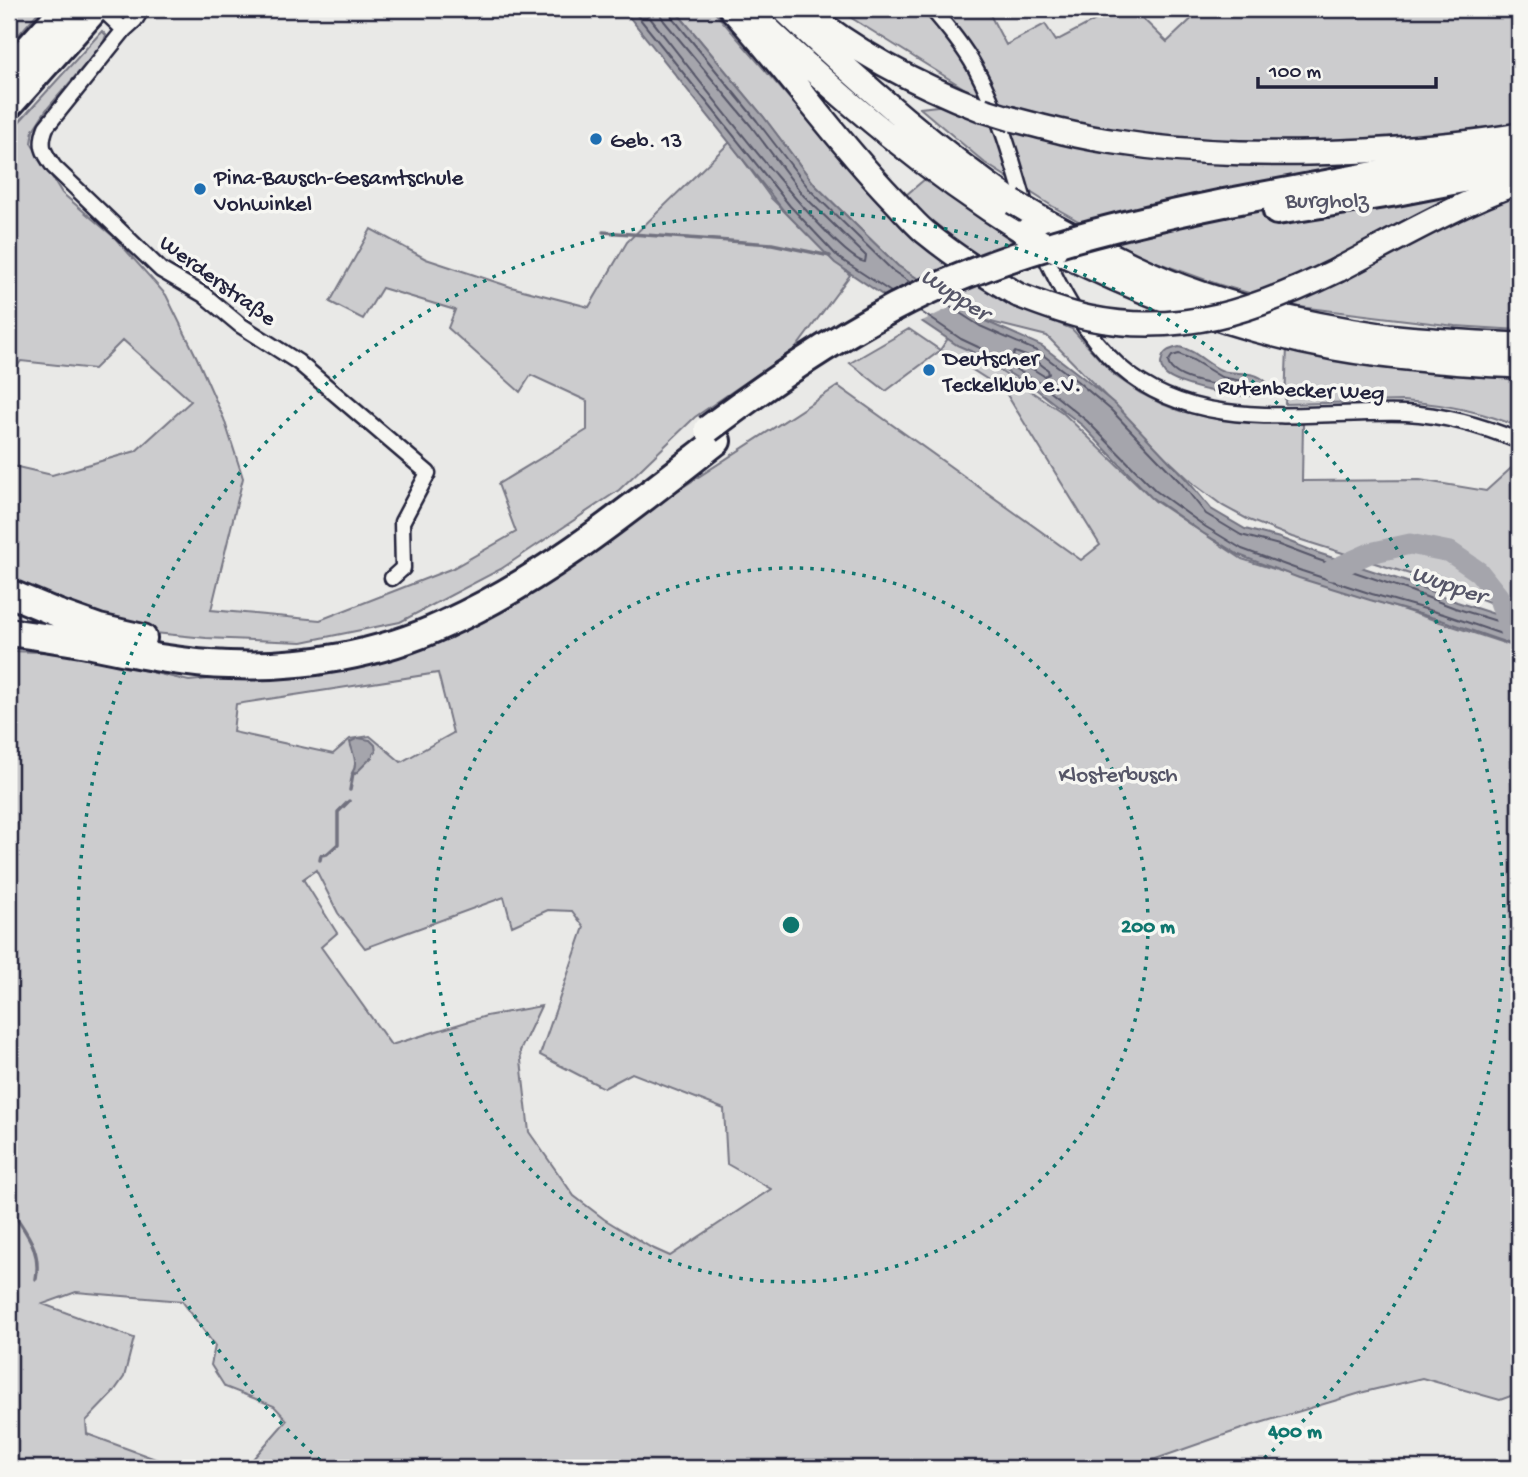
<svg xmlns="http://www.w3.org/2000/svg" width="1528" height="1477" font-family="'Gochi Hand',sans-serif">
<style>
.green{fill:#ccccce;stroke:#777784;stroke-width:2;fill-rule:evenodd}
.water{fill:#a5a5ac;stroke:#71717f;stroke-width:2}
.pier{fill:#e9e9e7}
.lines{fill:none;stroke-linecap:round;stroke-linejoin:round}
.shore{stroke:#565668;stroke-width:2}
.stream{stroke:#71717f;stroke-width:3.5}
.river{stroke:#a5a5ac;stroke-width:21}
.minor-casing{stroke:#22223b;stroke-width:19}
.trunk-casing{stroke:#22223b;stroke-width:28}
.motorway-casing{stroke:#22223b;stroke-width:32}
.minor{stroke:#f6f6f2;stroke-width:14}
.trunk{stroke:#f6f6f2;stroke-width:23}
.motorway{stroke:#f6f6f2;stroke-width:26}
.trunk-bridge-casing{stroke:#22223b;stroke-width:28;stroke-linecap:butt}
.motorway-bridge-casing{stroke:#22223b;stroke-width:32;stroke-linecap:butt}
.trunk-bridge{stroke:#f6f6f2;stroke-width:23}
.motorway-bridge{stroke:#f6f6f2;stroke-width:26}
.ring{fill:none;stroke:#0f766e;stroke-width:3.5;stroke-dasharray:3.5 7}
.poi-dot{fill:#1f6fb2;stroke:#f6f6f2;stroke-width:2.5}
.labels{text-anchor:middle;stroke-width:7;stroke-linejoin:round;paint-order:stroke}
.poi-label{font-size:23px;fill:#22223b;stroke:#f6f6f2;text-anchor:start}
.park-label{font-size:23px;fill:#555567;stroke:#f6f6f2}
.street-label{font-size:23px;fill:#22223b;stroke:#f6f6f2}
.water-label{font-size:24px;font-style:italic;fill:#565668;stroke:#f6f6f2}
.centre{fill:#0f766e;stroke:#f6f6f2;stroke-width:3.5}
.ring-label{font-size:21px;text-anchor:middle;font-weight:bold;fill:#0f766e;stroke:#f6f6f2;stroke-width:7;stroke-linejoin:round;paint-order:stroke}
</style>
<rect width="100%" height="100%" fill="#e9e9e7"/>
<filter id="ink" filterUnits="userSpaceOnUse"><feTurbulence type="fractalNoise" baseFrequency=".0143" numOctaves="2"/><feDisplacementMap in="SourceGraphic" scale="14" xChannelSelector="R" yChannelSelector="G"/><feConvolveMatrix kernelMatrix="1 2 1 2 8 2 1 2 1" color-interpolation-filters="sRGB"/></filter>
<g filter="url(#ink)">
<path class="green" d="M9 9H41L9 46Z
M674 9H712L887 211 925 179 1018 245 959 267 1014 305 1072 329 1114 375 1140 393 1162 404 1180 411 1223 420 1303 424 1302 481 1420 480 1486 491 1519 461V614L1451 587 1292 537 1249 520 1223 506 1195 485 1164 456 1047 336 983 320 898 266 815 185 763 116Z
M839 9H987L1006 45 1045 24 1056 41 1109 13 1106 9H1133L1167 42 1202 9H1519V330L1455 326 1300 307 1220 285 1142 257 1052 206 985 163 920 108 999 99 983 100 853 19Z
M102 31 106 35 103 44 46 110 33 130 31 143 62 193 114 237 166 295 197 358 224 419 243 478 211 610 320 620 453 568 516 532 498 484 587 430V401L531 375 520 392 448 328 455 310 382 288 363 319 330 302 371 229 426 259 511 287 589 307 627 242 730 142 771 198 850 275 796 348 695 417 619 490 501 569 400 622 302 642 206 638 144 632 77 607 9 578V465L52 475 136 451 191 401 123 340 94 369 21 361 9 377V133Z
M909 329 940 350 949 337 1062 412 1155 501 1242 559 1401 609 1519 648V1393L1500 1400 1422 1378 1364 1392 1250 1426 1130 1468H245L287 1420 274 1406 225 1387 211 1365 215 1346 182 1301 76 1292 43 1304 134 1338 124 1377 112 1394 86 1421 87 1434 180 1468H9V651L70 653 189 681 349 666 451 638 838 386 1081 560 1100 545 1004 390 941 350 886 391 850 363ZM438 673 453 733 401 762 370 736 350 739 333 754 233 732 236 704ZM316 870 338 913 365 948 504 897 512 926 548 910 572 911 584 927 540 1055 604 1088 632 1073 724 1109 727 1164 771 1189 670 1256 650 1247 604 1219 574 1196 529 1132 520 1051 541 1006 486 1016 391 1045 321 947 337 933 303 879Z
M1287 346 1346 356 1519 380V427C1482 411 1443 404 1403 401L1285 404Z"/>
<path class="water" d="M623 9H674L763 116 815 185 898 266 983 320 1042 346 1081 376 1116 405 1187 480 1211 509 1245 529 1280 538 1318 553 1410 583 1457 602 1519 622V647L1441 620 1370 600 1299 578 1239 555 1203 533 1151 497 1083 426 1037 390 975 353 957 345 835 263 784 211Z
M1179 347C1196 350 1207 365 1223 371 1237 375 1255 370 1266 382L1265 390C1263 391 1262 393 1261 394 1246 401 1176 386 1165 374 1162 370 1160 364 1162 359 1164 350 1171 349 1179 347Z
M358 738 370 740 375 745 376 752 373 753V756L355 774 352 773C359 763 352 752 350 742Z"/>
<path class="pier" d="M929 281 962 302 918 323 886 302Z"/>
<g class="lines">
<path class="shore" d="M632 9 790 206 839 258 891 292
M643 9C673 46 834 260 865 262L866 256 803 195 751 126 664 21 661 16 660 9
M669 9 672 17 757 121 810 190 893 271 911 283
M941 301 980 326 1039 352 1077 381 1111 410 1182 484 1206 514 1241 535 1279 545 1316 559 1408 590 1455 608 1519 628
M920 311 961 339 978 347 1041 384 1087 421 1156 491 1206 527 1242 549 1302 571 1372 594 1443 614 1519 640
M1015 352 1034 359 1048 370 1049 374 1044 376 1015 358 1013 355Z
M1179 354 1193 360 1221 377 1242 381 1244 385 1241 387C1222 386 1173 382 1168 362L1172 356Z"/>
<path class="stream" d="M603 232 772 244 830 256
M350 790 353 773
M320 860 321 855 327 854 338 844V812L349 801
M9 1205C23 1231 42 1246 36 1279"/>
<path class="river" d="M1332 570 1370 553 1410 544 1450 552 1479 572 1498 596 1510 631"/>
<g class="minor-casing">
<path id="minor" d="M102 9 124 30 46 127C39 145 43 152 54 167L161 270 204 295 240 325 298 362 428 473 402 522 403 568 392 578
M932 9C948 28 964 47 976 69 1000 114 1013 163 1027 211
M124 30 135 20 142 9
M1039 243C1059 287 1083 334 1120 367 1198 436 1312 410 1406 413 1445 415 1483 426 1519 441"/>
</g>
<g class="trunk-casing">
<path id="trunk" d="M731 9C787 69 834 138 891 197 902 208 912 221 925 232 954 256 985 275 1018 295
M783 9C855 78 931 145 1013 202
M803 9C856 53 918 85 983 110
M760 21C843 100 926 171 1024 232
M1012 119C1046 128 1080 137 1116 142 1198 155 1282 155 1366 151 1417 148 1468 144 1519 135
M1042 219C1087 243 1132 267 1180 286 1246 311 1317 326 1387 336 1431 341 1475 343 1519 345
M1055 250C1145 296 1235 330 1334 348 1395 359 1457 363 1519 366
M1338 270C1397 239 1456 205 1519 182"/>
</g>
<g class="motorway-casing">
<path id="motorway" d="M9 70 64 9
M9 105 95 9
M1224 203 1519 148
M1277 211 1391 193 1519 168
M9 593 57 613 99 628 143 638
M9 632C37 636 65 640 92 645 137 654 183 664 229 665 302 668 379 655 445 624 545 579 631 508 717 441"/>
</g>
<use href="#minor" class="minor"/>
<use href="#trunk" class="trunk"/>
<use href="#motorway" class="motorway"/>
<g class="trunk-bridge-casing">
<path id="trunk-bridge" d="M983 110 1012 119
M1013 202 1042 219
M1024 232 1055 250
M1018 295C1041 304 1065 313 1089 318 1181 337 1256 310 1338 270"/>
</g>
<g class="motorway-bridge-casing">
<path id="motorway-bridge" d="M708 429C768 384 828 342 895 307 997 254 1112 226 1224 203"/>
</g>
<use href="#trunk-bridge" class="trunk-bridge"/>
<use href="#motorway-bridge" class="motorway-bridge"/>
</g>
</g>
<g class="ring">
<circle cx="791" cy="925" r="357"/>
<path d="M328 1467A713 713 0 1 1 1254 1467"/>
</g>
<g class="poi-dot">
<circle cx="596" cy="139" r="7"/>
<circle cx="200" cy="189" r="7"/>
<circle cx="929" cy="370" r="7"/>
</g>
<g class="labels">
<g class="poi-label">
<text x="610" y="147">Geb. 13</text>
<text x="214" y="184">Pina-Bausch-Gesamtschule<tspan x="214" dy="26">Vohwinkel</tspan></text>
<text x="943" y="365">Deutscher<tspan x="943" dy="26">Teckelklub e.V.</tspan></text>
</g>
<g class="park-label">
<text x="1327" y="207">Burgholz</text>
<text x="1118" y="781">Klosterbusch</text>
</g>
<g class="street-label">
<text transform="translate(219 279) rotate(36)" y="8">Werderstraße</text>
<text transform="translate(1301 388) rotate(2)" y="8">Rutenbecker Weg</text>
</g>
<g class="water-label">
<text transform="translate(956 293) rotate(33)" y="8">Wupper</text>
<text transform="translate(1449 583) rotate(19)" y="8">Wupper</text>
</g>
</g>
<circle cx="791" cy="925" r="10" class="centre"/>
<g class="ring-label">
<text x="1148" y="932">200 m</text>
<text x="1295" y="1437">400 m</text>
</g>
<rect width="1528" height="1477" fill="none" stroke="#f6f6f2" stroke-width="35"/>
<rect x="18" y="18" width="1493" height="1442" fill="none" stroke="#22223b" stroke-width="2.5" filter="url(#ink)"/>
<path d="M1258 77v10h178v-10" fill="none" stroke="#22223b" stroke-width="3.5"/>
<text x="1269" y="77" font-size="21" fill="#22223b" stroke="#f6f6f2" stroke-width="5" paint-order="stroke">100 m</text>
</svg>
